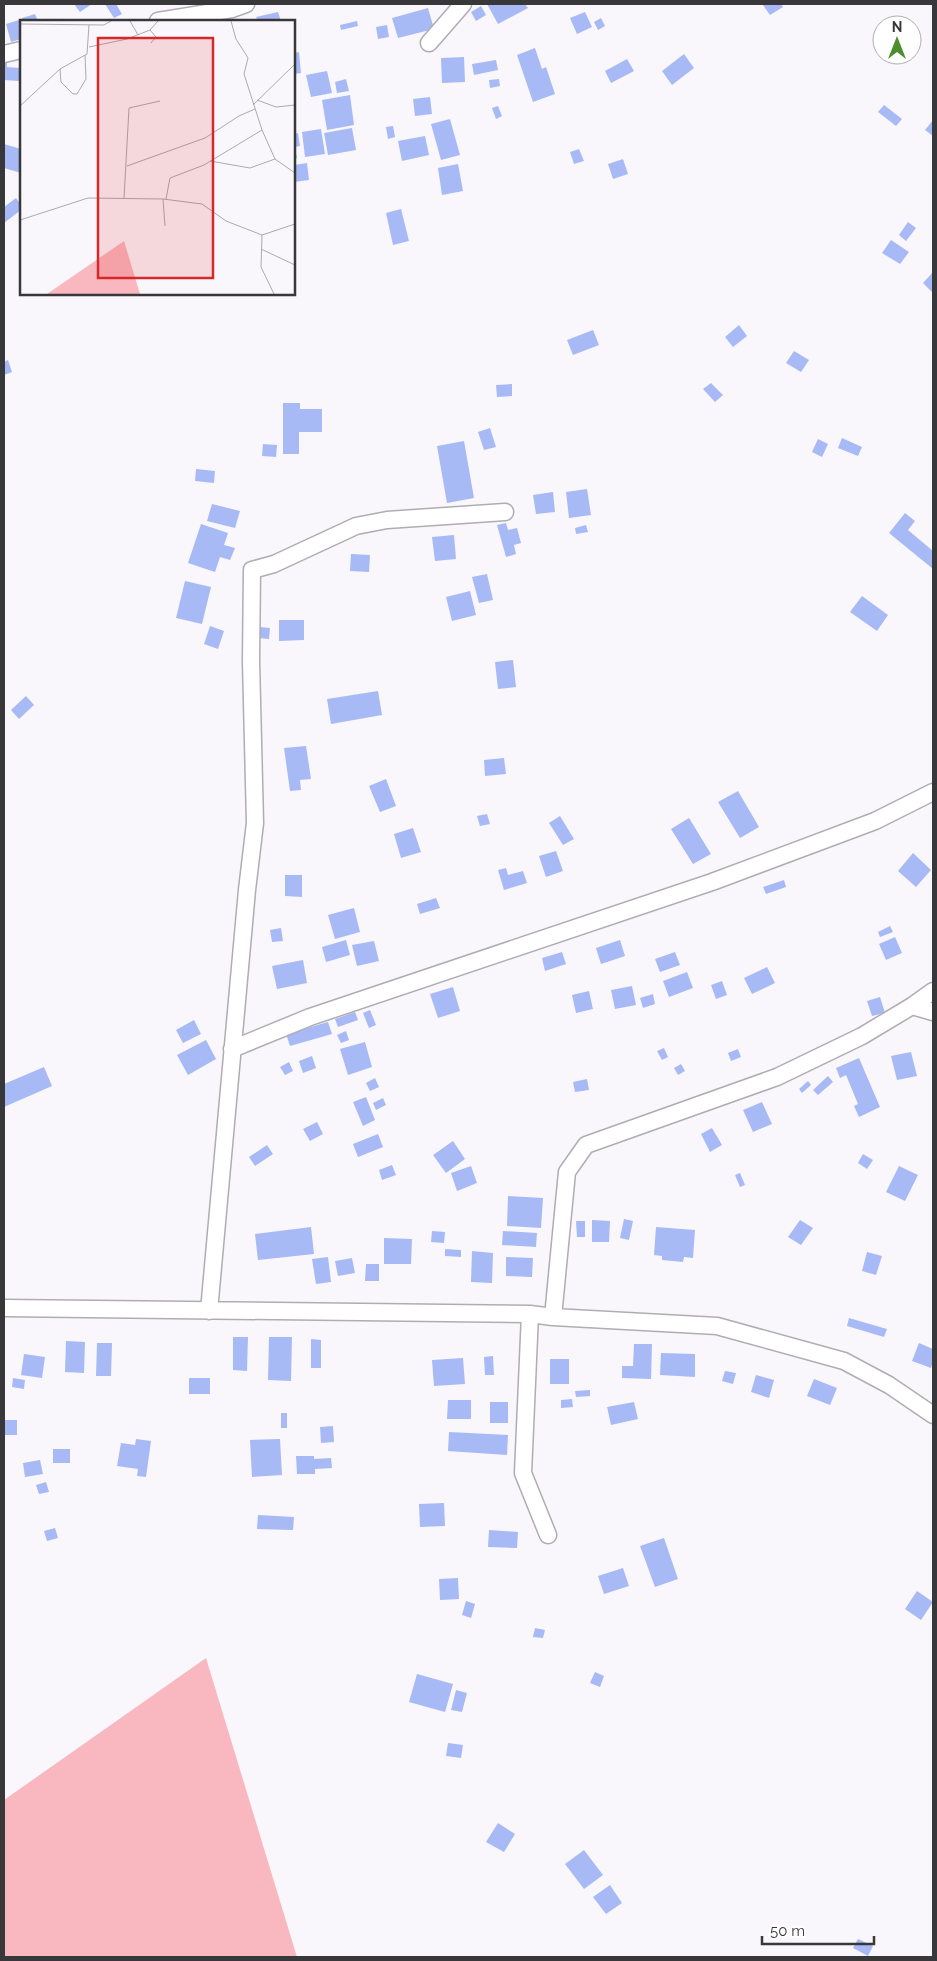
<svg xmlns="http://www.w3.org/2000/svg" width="937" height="1961" font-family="Raleway,sans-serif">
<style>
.green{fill:#f9b8bf}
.building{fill:#a7baf5}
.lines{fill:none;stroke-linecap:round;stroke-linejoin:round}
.minor-casing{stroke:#afadb2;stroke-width:19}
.minor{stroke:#fff;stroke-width:16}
.inset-road{fill:none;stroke:#acaaae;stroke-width:1}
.view{fill:#d62828;fill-opacity:0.15;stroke:#d62828;stroke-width:2.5}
.inset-edge{fill:none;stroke:#383739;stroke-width:2.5}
</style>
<rect width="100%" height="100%" fill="#f9f7fc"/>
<path class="green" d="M206 1658 297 1957H4V1800Z"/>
<path class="building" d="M74 4H92L80 12Z
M105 4H116L122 14 114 18Z
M487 4H525L528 8 498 24Z
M764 4H781L783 7 770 15 763 5Z
M481 6 486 15 476 21 471 12Z
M428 8 434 29 398 38 392 18Z
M278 12 281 21H258L256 17Z
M585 12 592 27 577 34 570 18Z
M35 14 38 21H23L22 18Z
M601 18 605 26 598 30 594 22Z
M19 20 21 39 11 42 6 24Z
M357 21 358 26 341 30 340 25Z
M387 25 389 37 378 39 376 27Z
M535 48 542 69 546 67 555 94 533 102 517 55Z
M299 52 301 73 294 74V53Z
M684 54 694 68 672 85 662 71Z
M464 57 465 82 442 83 441 58Z
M627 59 634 71 611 83 605 71Z
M496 60 498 70 474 75 472 64Z
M4 61H7V67L20 68 19 81 4 80Z
M327 71 332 93 311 97 306 75Z
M346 79 349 91 337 93 335 82Z
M499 79 500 86 490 88 489 80Z
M350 95 354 125 327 130 322 100Z
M430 97 432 114 415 116 413 99Z
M884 105 902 119 896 126 878 112Z
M498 106 502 116 496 119 492 108Z
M450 119 460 155 441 160 431 124Z
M933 120V136L925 130Z
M393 126 395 137 388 139 386 127Z
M352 128 356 150 328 155 324 133Z
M321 129 325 154 305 157 302 132Z
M298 133 300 146 295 147 297 158 294 159V134Z
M425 136 429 155 402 161 398 141Z
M4 144 21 149V173L4 168Z
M579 149 584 161 574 164 570 152Z
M623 159 628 174 613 179 608 164Z
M307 163 309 180 294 182V165Z
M458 164 463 191 442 195 438 168Z
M16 198 21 205V210L4 223V207Z
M401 209 409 241 393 245 386 213Z
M908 222 916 228 906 241 899 235Z
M891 240 909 252 900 264 882 253Z
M933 272V293L923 283Z
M739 325 747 336 733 347 725 337Z
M593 330 599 345 573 355 567 340Z
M794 351 809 360 801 372 786 363Z
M8 360 12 372 4 375V362Z
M711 383 723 395 715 402 703 389Z
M512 384V396L497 397 496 385Z
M283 403H300V409H322V432H299V454H283Z
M490 428 496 447 484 450 478 432Z
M842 438 862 447 858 456 838 448Z
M818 439 828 444 822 457 812 452Z
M464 441 474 498 447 503 437 446Z
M263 444 277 445 276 457 262 456Z
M196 469 215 471 214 483 195 481Z
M587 489 591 515 569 518 566 492Z
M553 492 555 512 536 514 533 495Z
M212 504 240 511 235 528 207 521Z
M905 513 915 521 908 530 933 551V569L889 533Z
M506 523 508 530 517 528 521 543 514 545 516 554 506 557 497 525Z
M201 524 228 533 224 545 235 548 230 560 220 557 215 572 188 563Z
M586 525 588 532 576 534 575 528Z
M454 535 456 559 435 561 432 537Z
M351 554 370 555 369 572 350 571Z
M487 574 493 600 479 603 472 577Z
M185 581 211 587 202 624 176 618Z
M470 591 476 615 452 621 446 597Z
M862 596 888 615 877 631 850 612Z
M279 620H304V640L279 641Z
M210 626 224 631 218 649 204 644Z
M260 627 270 628 269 639 258 638Z
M513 660 516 687 498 689 495 662Z
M378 691 382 715 331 724 327 699Z
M26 696 34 705 19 719 11 710Z
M306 746 311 779 300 780 301 790 290 791 284 748Z
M504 758 506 774 485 776 484 760Z
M386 779 396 806 380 812 369 786Z
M738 791 759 827 740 838 718 802Z
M487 814 490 824 480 826 477 816Z
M560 816 574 839 563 845 549 823Z
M689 818 711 854 693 864 671 829Z
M413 828 421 852 401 858 394 834Z
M556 851 563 871 546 877 539 856Z
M913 853 931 870 916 887 898 871Z
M506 868 508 875 523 871 527 883 504 890 498 870Z
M285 875H302V897L285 896Z
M784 880 786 887 766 894 763 887Z
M436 898 440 908 420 914 417 904Z
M354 908 360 932 335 939 328 915Z
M890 926 893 932 880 937 878 932Z
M281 928 283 941 272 942 270 930Z
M895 937 902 953 886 960 879 944Z
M346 940 350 955 326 962 322 947Z
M620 940 625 956 601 964 596 948Z
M374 941 379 961 357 966 352 945Z
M562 952 566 964 545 971 542 958Z
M675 952 680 965 660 972 655 959Z
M303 960 307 983 277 989 272 966Z
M767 967 775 983 752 994 744 978Z
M687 972 693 988 669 997 663 981Z
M722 981 727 995 716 999 711 985Z
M632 986 636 1005 615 1009 611 990Z
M453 987 460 1011 438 1018 430 994Z
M589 991 593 1009 576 1013 572 995Z
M653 994 655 1004 643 1008 640 998Z
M880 997 885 1013 872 1016 867 1001Z
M370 1010 376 1025 369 1028 363 1013Z
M355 1012 358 1020 338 1027 335 1019Z
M194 1020 201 1034 183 1043 176 1030Z
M328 1022 332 1034 290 1046 286 1034Z
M346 1031 349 1040 341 1043 337 1035Z
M206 1040 216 1059 188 1075 177 1055Z
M365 1042 372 1067 348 1075 340 1049Z
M664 1048 668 1057 662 1060 657 1051Z
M738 1049 741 1057 731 1061 728 1053Z
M911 1052 917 1076 897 1080 891 1056Z
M312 1056 316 1068 303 1073 299 1061Z
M859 1058 880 1107 859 1117 854 1106 858 1104 846 1075 840 1078 836 1068Z
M289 1062 293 1071 285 1075 280 1067Z
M681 1064 685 1071 678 1075 674 1068Z
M44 1067 52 1086 4 1107V1084Z
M828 1076 833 1082 818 1095 813 1090Z
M375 1078 379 1087 370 1091 366 1083Z
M587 1079 589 1090 575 1092 573 1082Z
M808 1081 811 1085 802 1093 799 1089Z
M366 1097 375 1120 363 1126 353 1102Z
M383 1098 386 1105 376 1110 373 1103Z
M762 1102 772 1124 753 1132 743 1110Z
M317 1122 323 1134 310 1141 303 1129Z
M712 1128 722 1145 710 1152 701 1134Z
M378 1134 383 1147 358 1157 353 1144Z
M453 1141 465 1159 446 1173 433 1155Z
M267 1145 273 1154 255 1166 249 1157Z
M863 1154 873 1160 867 1169 858 1163Z
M392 1165 396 1175 382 1180 379 1170Z
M471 1166 477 1183 457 1191 451 1173Z
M899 1166 918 1175 905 1201 886 1192Z
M740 1173 745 1185 740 1187 735 1175Z
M508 1196 543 1198 541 1228 507 1226Z
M624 1219 633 1221 629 1240 620 1238Z
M592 1220 610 1221 609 1242H592Z
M800 1220 813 1228 801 1245 788 1237Z
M576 1221H585V1237H577Z
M311 1227 314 1254 258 1260 255 1234Z
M656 1227 695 1230 693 1258 684 1257 683 1262 662 1260V1256L654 1255Z
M432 1231 445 1232 444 1243 431 1242Z
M503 1231 537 1233 536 1247 502 1245Z
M384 1238 412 1239 411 1264H384Z
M445 1249 461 1250V1257L445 1256Z
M472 1251 493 1253 492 1283 471 1282Z
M867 1252 882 1256 876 1275 862 1271Z
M328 1257 331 1282 316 1284 312 1259Z
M506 1257 533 1258 532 1277 506 1276Z
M352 1258 355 1273 338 1276 335 1261Z
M366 1264H379V1281H365Z
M849 1318 887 1329 884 1337 847 1326Z
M233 1337H248L247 1371 233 1370Z
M269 1337H292L291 1381 268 1380Z
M311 1339 321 1340V1368H311Z
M66 1341 85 1342 84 1373 65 1372Z
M97 1343H112L111 1376H96Z
M919 1343 933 1349V1362L931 1368 912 1361Z
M634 1344H652L651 1379 622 1378V1366H633Z
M661 1353 695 1354V1377L660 1375Z
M24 1354 45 1357 42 1378 21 1375Z
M493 1356 494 1375H485L484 1357Z
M463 1358 465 1384 434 1386 432 1360Z
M550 1359H569V1384H550Z
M725 1371 736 1373 733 1384 722 1381Z
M756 1375 774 1380 769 1398 751 1392Z
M13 1378 25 1380 24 1389 12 1387Z
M189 1378H210V1394H189Z
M814 1379 837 1388 830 1405 807 1396Z
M590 1390V1396L576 1397 575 1391Z
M572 1399 573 1407 561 1408V1400Z
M448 1400H471V1419H447Z
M490 1402H508V1423H490Z
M634 1402 638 1419 611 1425 607 1407Z
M281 1413H287V1428H281Z
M5 1420H17V1435H5Z
M333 1426 334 1442 321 1443 320 1427Z
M449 1432 508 1435 507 1455 448 1451Z
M136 1439 151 1441 146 1477 137 1476 138 1469 117 1466 121 1443 135 1445Z
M280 1439 282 1475 252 1477 250 1440Z
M53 1449H70V1463H53Z
M296 1456H314V1459L331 1458 332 1468 315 1469V1474H297Z
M40 1460 43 1474 25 1477 23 1463Z
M46 1482 49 1492 39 1494 36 1485Z
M444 1503 445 1526 420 1527 419 1504Z
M258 1515 294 1517 293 1530 257 1529Z
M55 1528 58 1538 47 1541 44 1531Z
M489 1530 518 1532 517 1548 488 1547Z
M664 1538 678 1579 655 1587 640 1546Z
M623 1568 629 1586 604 1594 598 1576Z
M458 1578 459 1599 440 1600 439 1579Z
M917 1591 933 1602 921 1620 905 1609Z
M466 1601 475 1604 471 1618 462 1615Z
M535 1628 545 1630 543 1638 533 1637Z
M595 1672 604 1676 600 1687 590 1683Z
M417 1674 453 1684 445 1712 409 1702Z
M456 1690 467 1693 462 1712 451 1710Z
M448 1743 463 1745 461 1758 446 1756Z
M498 1823 515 1834 504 1852 486 1842Z
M584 1850 603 1875 584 1889 565 1864Z
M610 1885 622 1903 606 1914 593 1897Z
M858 1939 873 1946 868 1956 853 1948Z"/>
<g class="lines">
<g class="minor-casing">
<path id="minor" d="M158 21 232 9 246 4
M429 43 463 4
M4 54 21 50
M912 1006 933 1012
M232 1049 310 1017 712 882 875 821 933 792
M4 1308 530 1314 553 1317 717 1326 844 1361 889 1385 933 1415
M209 1311 247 890 255 823 251 661 252 570 274 564 356 526 387 520 505 512
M530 1314 523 1473 548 1535
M553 1317 567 1172 586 1145 777 1077 862 1036 912 1006 933 991"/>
</g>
<use href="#minor" class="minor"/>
</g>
<g transform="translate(20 20)">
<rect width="275" height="275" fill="#f9f7fc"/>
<path d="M104 221 120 274H27Z" fill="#f9b8bf"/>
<path class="inset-road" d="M110 1 118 15M211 1 216 19 228 38 224 54 242 110 255 139 275 153M0 4 84 5 91 1M130 10 136 17 131 23M69 27 107 19 130 10 138 1M40 49 41 62 53 74H57L66 59 65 35M237 80 256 87 275 85M233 85 275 44M0 86 40 49 67 34 69 5M190 141 230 148 255 139M107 146 185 118 219 96 235 89M104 178 109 88 140 81M143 179 145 206M146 179 150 158 184 145 242 110M0 200 68 178 143 179 182 184 206 201 242 215 275 204M242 215 241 247 254 274M241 229 275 245"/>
<path class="view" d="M78 18H193V258H78Z"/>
<rect width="275" height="275" class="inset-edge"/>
</g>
<rect width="937" height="1961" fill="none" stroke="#383739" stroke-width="10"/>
<g transform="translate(897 40)"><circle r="24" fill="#ffffff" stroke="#afafb0"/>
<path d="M0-4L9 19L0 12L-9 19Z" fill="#4e8d2e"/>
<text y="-8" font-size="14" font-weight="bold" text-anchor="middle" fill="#383739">N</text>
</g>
<path d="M762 1936v8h112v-8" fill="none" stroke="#383739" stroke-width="2.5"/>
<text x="770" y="1936" font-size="15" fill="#383739" stroke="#ffffff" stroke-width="4" paint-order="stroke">50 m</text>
</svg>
